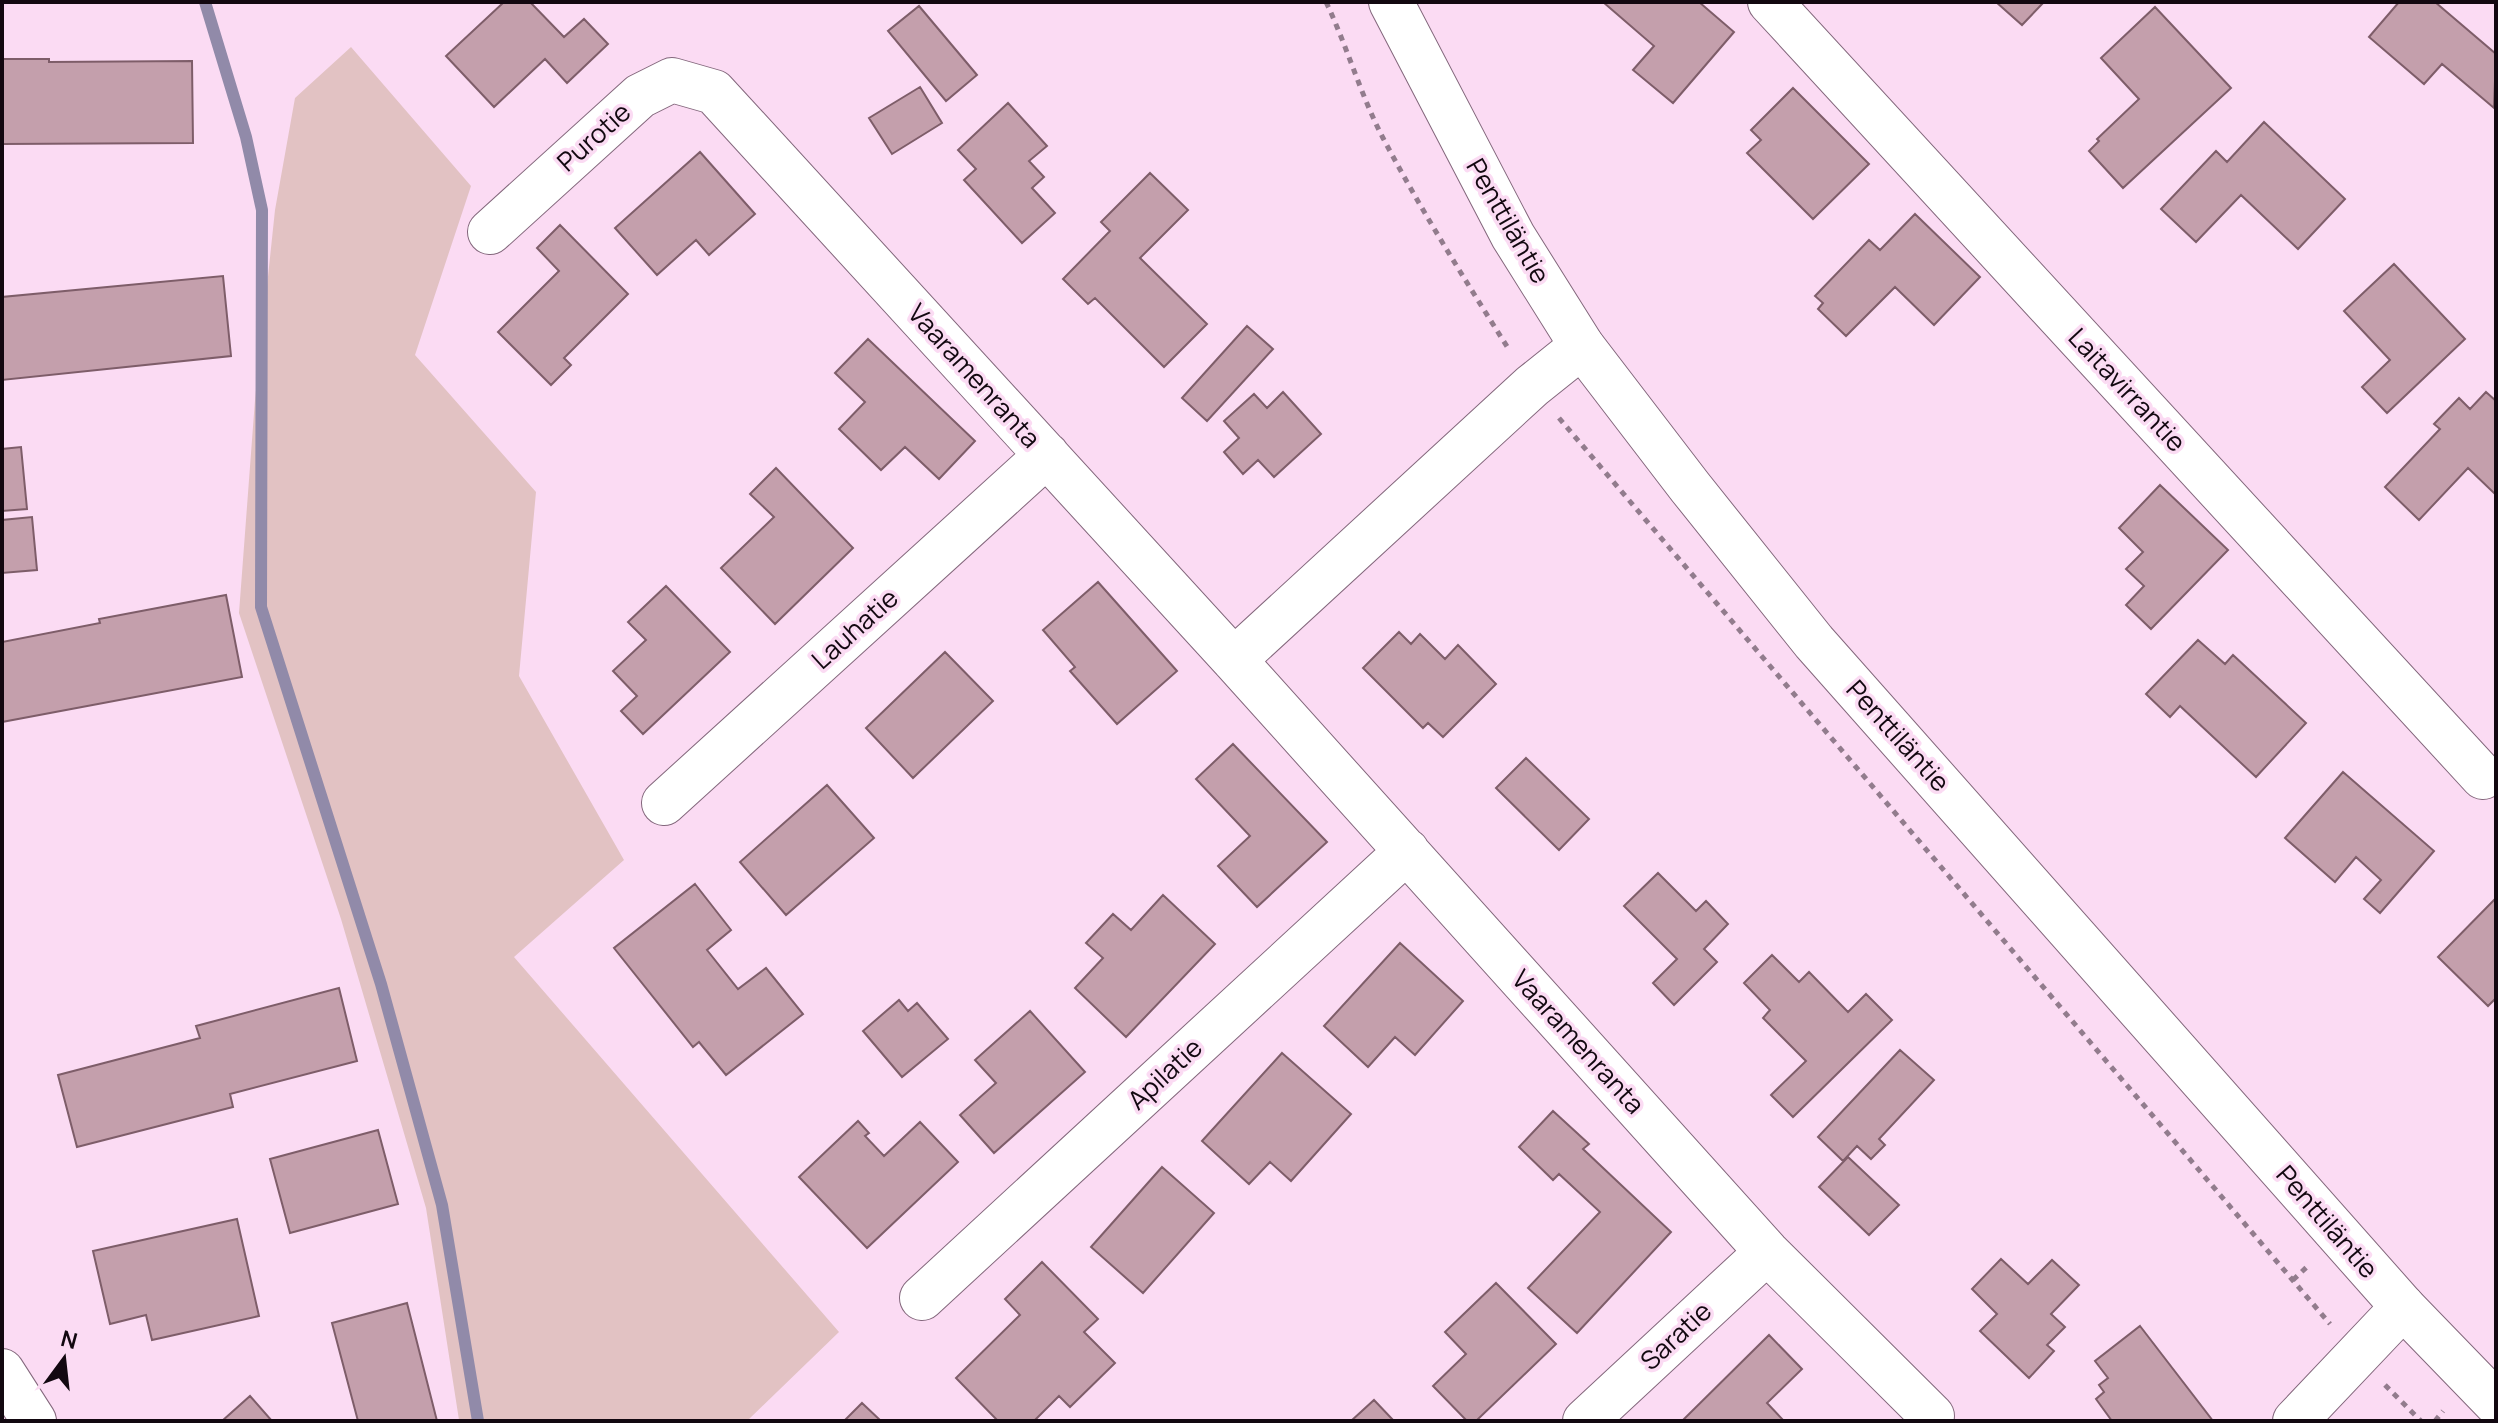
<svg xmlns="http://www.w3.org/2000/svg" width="2498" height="1423" font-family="Manrope,sans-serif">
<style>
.green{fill:#e2c2c3}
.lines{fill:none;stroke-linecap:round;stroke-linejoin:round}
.stream{stroke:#918aa9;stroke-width:12}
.building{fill:#c49fac;stroke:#7e5d69;stroke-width:2}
.street-casing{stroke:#83677c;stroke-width:46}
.secondary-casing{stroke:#83677c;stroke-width:46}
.path{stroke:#927c8d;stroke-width:5;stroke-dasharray:6 6;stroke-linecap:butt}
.street{stroke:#fff;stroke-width:44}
.secondary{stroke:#fff;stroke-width:44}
.labels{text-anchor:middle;stroke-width:7;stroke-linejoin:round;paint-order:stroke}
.street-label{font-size:26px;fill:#120810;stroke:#fbdbf3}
</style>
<rect width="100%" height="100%" fill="#fbdbf3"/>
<path class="green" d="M351 47 471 186 415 355 536 492 519 676 624 860 514 957 839 1332 747 1421 459 1420 426 1208 341 919 239 613 255 400 275 210 295 98Z"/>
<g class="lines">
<path class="stream" d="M205 2 246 137 262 210 261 607 381 984 442 1205 478 1421"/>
</g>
<path class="building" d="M504 2H530L564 37 584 19 608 44 567 83 545 59 494 107 446 56Z
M1603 2H1699L1734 32 1673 103 1633 70 1654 46Z
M1996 2H2044L2022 25Z
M2399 2H2435L2496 54 2494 108 2442 64 2424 84 2369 37Z
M919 6 977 75 946 101 888 31Z
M2155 7 2231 88 2123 188 2089 151 2099 141 2097 139 2139 99 2101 58Z
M2 59H49V62L192 61 193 143 2 144Z
M920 87 942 123 892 154 869 118Z
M1793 88 1869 164 1813 219 1747 153 1761 140 1751 130Z
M1008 103 1047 146 1029 161 1044 177 1032 188 1055 213 1022 243 964 180 976 169 958 150Z
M2264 122 2345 199 2298 249 2241 195 2196 242 2161 209 2216 151 2227 162Z
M700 152 755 214 709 255 696 240 657 275 615 228Z
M1150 173 1188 210 1140 258 1207 324 1164 367 1095 298 1088 304 1063 279 1110 231 1101 222Z
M1915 214 1980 277 1934 325 1895 287 1846 336 1818 309 1823 303 1815 296 1869 240 1880 250Z
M560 225 628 294 564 358 571 365 551 385 498 332 559 271 537 248Z
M2394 264 2465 339 2387 413 2362 387 2390 360 2344 311Z
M223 276 231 356 2 380V297Z
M1247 326 1273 349 1207 421 1182 398Z
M868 339 975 441 939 479 905 447 881 470 839 429 865 402 835 373Z
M1283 392 1321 434 1274 477 1258 460 1243 474 1224 452 1239 438 1224 421 1254 394 1267 408Z
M2486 392 2496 401V495L2468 468 2419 520 2385 487 2440 429 2434 424 2459 398 2470 409Z
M21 447 27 509 2 511V449Z
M776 468 853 548 775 624 721 568 774 517 750 494Z
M2160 485 2228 550 2151 629 2126 605 2144 586 2126 569 2143 552 2119 528Z
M32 517 37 570 2 573V520Z
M1098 582 1177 671 1117 724 1070 671 1075 667 1043 630Z
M666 586 730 652 643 734 621 711 637 696 613 671 646 640 628 622Z
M226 595 242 677 2 722V642L100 623 99 619Z
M1399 632 1411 644 1420 634 1445 659 1458 645 1496 684 1443 737 1428 723 1423 728 1363 668Z
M2198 640 2225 664 2233 655 2306 723 2256 777 2180 706 2170 717 2146 694Z
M945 652 993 701 913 778 866 728Z
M1233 744 1327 842 1257 907 1218 866 1250 836 1196 779Z
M1526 758 1589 819 1559 850 1496 788Z
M2343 772 2434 851 2380 913 2364 899 2381 880 2356 857 2335 882 2285 838Z
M827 785 874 838 786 915 740 862Z
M1658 873 1696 911 1706 901 1728 924 1704 949 1717 962 1674 1005 1653 983 1677 959 1624 906Z
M695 884 731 930 707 950 738 989 766 968 803 1014 726 1075 699 1042 693 1047 614 948Z
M1163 895 1215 944 1126 1037 1075 988 1103 958 1086 943 1113 914 1131 930Z
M2496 898V998L2488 1006 2438 957Z
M1400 943 1463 1001 1415 1055 1395 1037 1368 1067 1324 1026Z
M1772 955 1799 982 1809 972 1848 1012 1866 994 1892 1020 1793 1117 1771 1095 1806 1061 1763 1018 1770 1010 1744 983Z
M339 988 357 1061 230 1094 233 1107 77 1147 58 1075 200 1038 196 1026Z
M899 1000 908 1011 917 1003 948 1039 902 1077 863 1031Z
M1030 1011 1085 1072 994 1153 960 1115 996 1083 975 1060Z
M1900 1050 1934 1080 1879 1139 1885 1145 1871 1159 1857 1146 1843 1161 1818 1137Z
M1282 1053 1351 1114 1291 1181 1270 1162 1249 1184 1202 1141Z
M1553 1111 1589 1144 1583 1149 1671 1232 1577 1333 1528 1288 1600 1212 1559 1174 1553 1180 1519 1147Z
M858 1121 869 1133 865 1136 884 1156 920 1122 958 1162 867 1248 799 1177Z
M378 1130 398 1204 290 1233 270 1159Z
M1848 1157 1899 1205 1869 1235 1819 1187Z
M1162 1167 1214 1213 1143 1293 1091 1247Z
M237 1219 259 1316 152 1340 146 1315 110 1324 93 1251Z
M2001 1259 2028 1284 2052 1260 2079 1285 2051 1314 2065 1327 2047 1345 2054 1351 2029 1378 1980 1331 1997 1314 1972 1289Z
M1042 1262 1098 1319 1084 1332 1115 1363 1070 1407 1059 1396 1034 1421H998L956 1378 1020 1315 1005 1299Z
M1496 1283 1556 1344 1476 1421H1467L1433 1386 1466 1354 1445 1332Z
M407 1303 437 1421H358L332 1323Z
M2140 1326 2213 1421H2112L2096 1399 2104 1392 2099 1385 2108 1378 2095 1361Z
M1769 1335 1802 1369 1767 1403 1784 1421H1686L1684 1419Z
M250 1396 272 1421H222Z
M1374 1400 1394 1421H1351Z
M862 1403 881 1421H844Z"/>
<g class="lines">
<g class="street-casing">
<path id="street" d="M1770 2 2483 777
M490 232 640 96 672 80 714 92 1234 660 1767 1252 1932 1416
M1234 660 1532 386 1582 346
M664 803 1047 455
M922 1298 1407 851
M2 1371 34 1421
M1585 1421 1767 1252
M2295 1421 2403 1307"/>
</g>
<g class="secondary-casing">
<path id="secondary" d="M1391 2 1513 236 1582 346 1690 487 1814 642 2403 1307 2496 1403"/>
</g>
<path class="path" d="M1326 2C1347 46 1361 96 1383 138 1421 210 1465 280 1508 348
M1559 418 2330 1324
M2293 1280 2310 1264
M2385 1385 2421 1421
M2435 1421 2443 1411"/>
<use href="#street" class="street"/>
<use href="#secondary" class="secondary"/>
</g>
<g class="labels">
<g class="street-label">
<text transform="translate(594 137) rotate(-42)" y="9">Purotie</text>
<text transform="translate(1508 221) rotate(60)" y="9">Penttiläntie</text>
<text transform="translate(974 376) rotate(48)" y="9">Vaaramenranta</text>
<text transform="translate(2127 390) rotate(47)" y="9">Laitavirrantie</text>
<text transform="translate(855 629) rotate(-42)" y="9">Lauhatie</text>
<text transform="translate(1898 736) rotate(48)" y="9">Penttiläntie</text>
<text transform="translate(1578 1042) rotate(48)" y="9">Vaaramenranta</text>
<text transform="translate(1165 1074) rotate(-43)" y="9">Apilatie</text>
<text transform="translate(2327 1222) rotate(49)" y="9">Penttiläntie</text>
<text transform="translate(1676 1336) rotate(-43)" y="9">Saratie</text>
</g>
</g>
<rect width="2498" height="1423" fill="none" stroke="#120810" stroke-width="8"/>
<g transform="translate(64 1359) rotate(15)" stroke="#fbdbf3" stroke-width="6" paint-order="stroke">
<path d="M0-6L14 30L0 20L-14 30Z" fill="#120810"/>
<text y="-12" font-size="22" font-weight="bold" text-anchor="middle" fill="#120810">N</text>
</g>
</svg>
